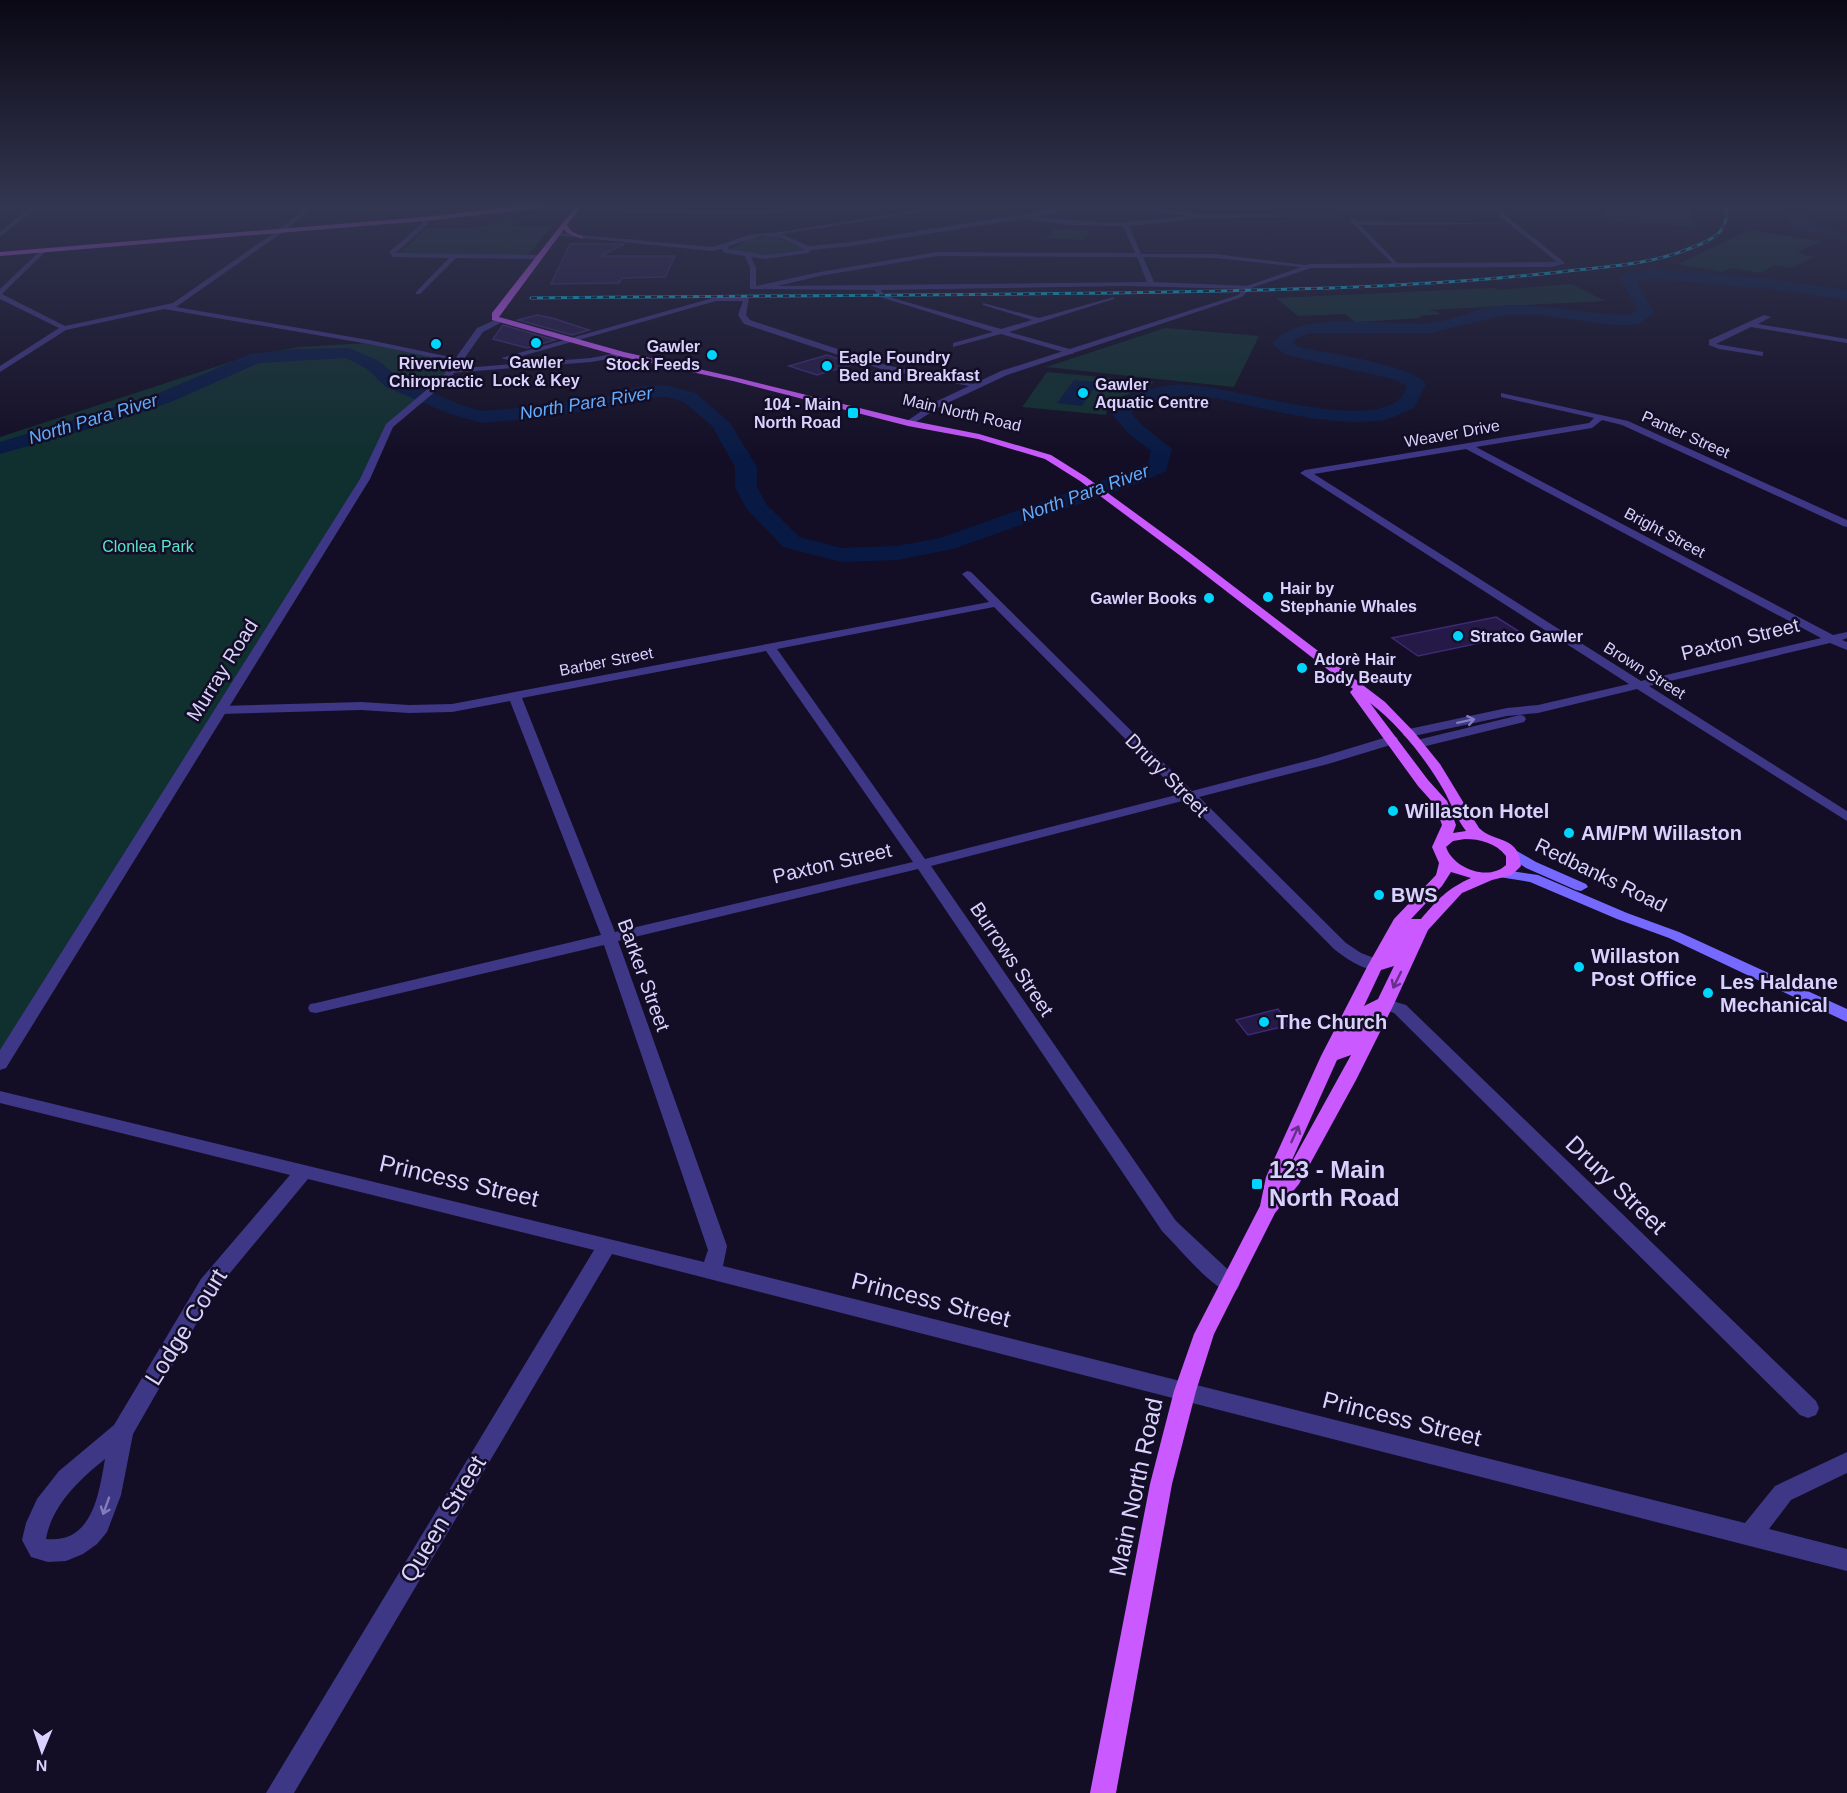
<svg xmlns="http://www.w3.org/2000/svg" width="1847" height="1793" font-family="Arial,sans-serif">
<style>
.green{fill:#102f2f}
.water{fill:#081a44}
.lines{fill:none;stroke-linecap:round;stroke-linejoin:round}
.river{fill:#081a44;fill-rule:evenodd}
.building{fill:#251947;stroke:#3d2a74;stroke-width:1.5}
.minor{fill:#3e3786;fill-rule:evenodd}
.tertiary{fill:#3e3786;fill-rule:evenodd}
.secondary{fill:#7569ff;fill-rule:evenodd}
.primary{fill:#ca59ff;fill-rule:evenodd}
.rail-casing{stroke:#00d5fd;stroke-width:3}
.rail{stroke:#130e25;stroke-width:2;stroke-dasharray:6;stroke-linecap:butt}
.oneway{stroke:#847dbc}
.oneway2{stroke:#653087}
.poi-dot{fill:#00d5fd;stroke:#130e25;stroke-width:2}
.labels{text-anchor:middle;stroke-width:5;stroke-linejoin:round;paint-order:stroke}
.far-poi-label{font-size:16px;font-weight:bold;fill:#d9d2ff;stroke:#130e25;text-anchor:start}
.far-street-label{font-size:16px;fill:#d9d2ff;stroke:#130e25}
.far-park-label{font-size:16px;fill:#58e4c9;stroke:#130e25}
.far-water-label{font-size:18px;font-style:italic;fill:#60acff;stroke:#130e25}
.street-label{font-size:20px;fill:#d9d2ff;stroke:#130e25}
.poi-label{font-size:20px;font-weight:bold;fill:#d9d2ff;stroke:#130e25;text-anchor:start}
.near-poi-label{font-size:24px;font-weight:bold;fill:#d9d2ff;stroke:#130e25;text-anchor:start}
.near-street-label{font-size:24px;fill:#d9d2ff;stroke:#130e25}
</style>
<rect width="100%" height="100%" fill="#130e25"/>
<path class="green" d="M1599 206H1689L1695 227 1610 221 1606 219Z
M504 221H516L513 226H552L529 254 521 256 399 253 427 228H472Z
M1054 229 1090 231 1083 240 1047 238Z
M1750 230 1820 241 1797 253 1814 257 1792 268 1774 265 1760 273 1732 268 1722 272 1678 264Z
M770 236C781 239 795 241 803 250L762 255 729 250 751 238Z
M1572 284 1605 301 1427 310 1435 311 1441 314 1419 316 1422 318 1355 322 1345 314 1298 316 1276 298 1493 288 1497 290Z
M1165 328 1259 336 1234 387 1046 367Z
M368 343 457 361 446 378 395 420 378 453 0 1062V437L246 357 299 347Z
M1047 372 1154 382C1139 397 1109 391 1106 415L1022 407Z"/>
<path class="water" d="M1074 380 1098 382 1082 406 1057 403Z"/>
<g class="lines">
<path class="river" d="M1808 206H1826L1801 219 1847 234V242L1796 228 1784 218Z
M1653 269 1768 279 1847 290V300L1768 289 1653 279 1637 281 1654 312 1639 324 1633 325H1614L1541 315H1503L1431 333H1311L1299 337 1292 343 1298 347C1323 352 1413 365 1426 384L1414 408C1404 412 1394 418 1384 420 1349 425 1313 419 1278 412 1232 403 1173 380 1131 413L1143 426 1172 449 1166 471 1142 482 953 549 897 560 841 562 783 547 746 508 735 487V467L712 426 682 401 666 397 637 399 612 407 539 418 482 423 447 413 386 387 367 369 346 358 259 363 171 402 102 425 0 454V442L157 394 250 354 296 349 349 348 379 361 400 379 461 405 483 411 539 406 609 396 635 387 666 385 696 393 730 423 757 467V487L767 505 799 537 841 548 897 546 940 538 1126 472 1148 463 1151 451 1129 434 1110 412C1117 402 1129 396 1140 392 1156 387 1173 383 1190 385 1239 388 1356 429 1397 401 1402 398 1404 391 1407 386L1393 379 1286 355 1272 344C1297 308 1389 327 1430 323 1456 320 1481 306 1506 305 1548 304 1588 315 1630 315L1637 310 1620 278 1623 275Z"/>
</g>
<path class="building" d="M570 244H624L601 256H675L665 277 622 278 619 283 551 284Z
M537 315 552 318 589 330 572 335 518 320Z
M503 325 555 340 527 348 493 339Z
M827 355 854 364 817 375 789 366Z
M1496 617 1523 634 1418 656 1392 638Z
M1278 1009 1290 1025 1248 1035 1236 1020Z"/>
<g class="lines">
<path class="minor" d="M308 206H315L283 232 176 307 369 340 460 359V363L369 344 164 309 66 330 0 372V366L59 328 0 299V289L41 250 46 251 2 294 65 326 173 303 278 230Z
M797 206H818L776 214 572 212 774 210Z
M946 206H962L781 234 809 246 851 242 1068 207H1143L1203 214 1352 216 1203 218 1129 226 1141 254H1215L1313 266 1310 268 1215 258 1143 257 1154 282 1251 286 1249 289 1125 286 881 290 884 295 896 299 1001 329 1032 320 983 305V303L1039 318 1114 297V299L1009 332 1073 350V354H1070L1001 334 953 347V343L993 332 880 297 874 290 750 289V268L745 256 725 253 721 249 712 251 554 235 557 233 712 247 753 234 774 233ZM1068 211H1143L1190 216 1113 223 1034 217ZM1023 219 1068 225 1123 226 1135 253 937 252 820 272 756 286V268L751 257 765 259 809 253 811 250 851 246ZM761 236 782 238 805 250 765 255 728 249 729 246ZM937 256 1137 257 1147 282 777 286 820 276Z
M1343 208H1401L1404 210 1341 211Z
M424 217 428 224 396 253 539 255 542 257 539 259 456 258 420 294H416V292L449 258 393 257 389 252 423 223 421 219Z
M1352 218 1357 221 1515 224 1360 225 1398 264 1396 267 1350 221Z
M716 297 749 298 746 315 750 320 886 365 978 385 974 387 881 369 744 324 738 315 743 301H716L508 360 501 358Z
M1764 315 1771 317 1758 324 1847 339V343L1751 327 1716 344 1763 352V356L1719 349 1709 345V340Z
M622 352 626 354 625 356 591 362 451 373 447 371 451 369 591 358Z
M1501 393 1628 421 1847 520V527L1843 526 1622 425 1602 420 1592 428 1476 447 1833 635 1847 632V638L1842 640 1847 642V650L1830 643 1649 686 1847 811V821L1637 689 1538 713 1507 716 1409 737 1404 736 1403 733 1404 730 1409 729 1507 708 1538 705 1629 684 1300 473 1305 470 1589 423 1594 418 1501 397ZM1466 449 1821 638 1641 681 1314 474Z
M967 571 971 572 1192 791 1318 758 1387 737H1397L1398 740 1397 743 1328 764 1199 797 1346 943 1361 953 1382 961 1384 965 1382 969C1366 973 1347 959 1334 949L1186 800 931 866 1176 1221 1237 1278 1240 1284 1237 1290C1232 1291 1229 1293 1224 1290 1205 1280 1178 1247 1162 1231L918 869 618 941 727 1246 723 1266 1745 1523 1775 1486 1847 1452V1473L1791 1500 1769 1529 1847 1549V1571L612 1254 294 1793H266L594 1250 308 1179 215 1291 133 1434 121 1495 107 1532 97 1544 83 1554 66 1561 48 1562 31 1557 22 1540 26 1523 37 1499 59 1471 114 1425 201 1279 290 1175 0 1103V1091L704 1262 708 1250 604 945 316 1013 310 1012 308 1008 310 1004 316 1003 601 935 510 701 452 712 409 713 361 710 220 714 214 710 220 706 361 702 409 705 452 704 989 602 962 574ZM994 607 1180 794 925 859 777 649ZM766 651 913 862 615 932 522 698ZM105 1459C99 1493 93 1544 46 1539 52 1505 79 1480 105 1459Z
M1520 715 1524 716 1526 719 1524 722 1418 748 1412 744 1413 741Z
M1386 999 1406 1005 1816 1401 1819 1408 1816 1415 1808 1418 1800 1415 1394 1013 1380 1008 1378 1004 1380 1000Z"/>
<path class="tertiary" d="M31 206H38L0 237V232Z
M1494 206H1500L1506 216 1564 262V264L1551 267 1311 268 1251 288 1242 297 1007 375 941 406 911 425 904 423 935 402 1001 371 1238 295 1247 286 1310 264 1557 262 1502 218Z
M497 319 504 321 483 332 449 380 393 427 370 479 6 1068 0 1070V1050L360 479 386 424 443 376 477 328Z"/>
<path class="secondary" d="M1510 847 1536 862 1586 884 1588 887 1581 891 1576 890 1526 868 1505 854 1503 851 1505 848Z
M1504 870 1538 875 1627 913 1679 932 1847 1009V1022L1669 938 1617 919 1530 882 1499 877 1497 874Z"/>
<path class="primary" d="M522 206H562L424 221 0 256V252L424 217Z
M576 206H582L567 225 571 231 583 237V239L567 233 564 229 499 317 624 352 734 377 908 420 979 434 1051 455 1086 477 1190 553 1385 702 1414 732 1440 764 1479 828C1494 843 1519 835 1521 866L1512 875 1492 880 1462 893 1428 930 1394 1004 1356 1080 1299 1184 1275 1213 1214 1334 1196 1391 1172 1484 1116 1793H1090L1150 1484 1174 1391 1194 1334 1260 1206 1266 1177 1321 1056 1368 965 1394 919 1436 875 1439 863 1432 847 1442 825 1435 805 1418 786 1352 695 1350 692 1353 689 1182 557 1080 481 1045 459 978 439 908 426 733 381 619 356 492 320V313ZM1370 703C1399 725 1425 758 1443 789 1451 803 1456 818 1466 831L1453 833 1456 825 1447 801 1428 780ZM1465 839C1480 839 1496 843 1506 856V865C1488 882 1453 868 1446 847L1453 841ZM1451 872 1471 878C1447 889 1438 899 1421 919H1411L1442 886ZM1394 966 1378 999 1364 1006 1381 970ZM1351 1055 1287 1171 1337 1060Z"/>
<g class="rail-casing">
<path id="rail" d="M531 298C798 295 1065 296 1331 288 1413 285 1495 280 1577 270 1615 266 1655 263 1691 248 1713 240 1730 231 1726 206"/>
</g>
<use href="#rail" class="rail"/>
</g>
<defs><path id="oneway-shaft" d="M-6 0H5M1.5-3L5.5 0L1.5 3" fill="none" stroke-width="1.6" stroke-linecap="round" stroke-linejoin="round" transform="scale(1.5)"/></defs>
<g class="oneway">
<use href="#oneway-shaft" transform="translate(1466 721) rotate(-12)"/>
<use href="#oneway-shaft" transform="translate(106 1506) rotate(110)"/>
</g>
<g class="oneway2">
<use href="#oneway-shaft" transform="translate(1397 980) rotate(116)"/>
<use href="#oneway-shaft" transform="translate(1295 1134) rotate(-66)"/>
</g>
<linearGradient id="sky" x2="0" y2="1"><stop stop-color="#0a0814"/><stop offset="0.45" stop-color="#333651"/><stop offset="1" stop-color="#333651" stop-opacity="0"/></linearGradient>
<rect width="1847" height="457" fill="url(#sky)"/>
<g class="poi-dot">
<circle cx="536" cy="343" r="6"/>
<circle cx="436" cy="344" r="6"/>
<circle cx="712" cy="355" r="6"/>
<circle cx="827" cy="366" r="6"/>
<circle cx="1083" cy="393" r="6"/>
<rect x="847" y="407" width="12" height="12" rx="3"/>
<circle cx="1268" cy="597" r="6"/>
<circle cx="1209" cy="598" r="6"/>
<circle cx="1458" cy="636" r="6"/>
<circle cx="1302" cy="668" r="6"/>
<circle cx="1393" cy="811" r="6"/>
<circle cx="1569" cy="833" r="6"/>
<circle cx="1379" cy="895" r="6"/>
<circle cx="1579" cy="967" r="6"/>
<circle cx="1708" cy="993" r="6"/>
<circle cx="1264" cy="1022" r="6"/>
<rect x="1251" y="1178" width="12" height="12" rx="3"/>
</g>
<g class="labels">
<g class="far-poi-label">
<text x="700" y="352" text-anchor="end">Gawler<tspan x="700" dy="18">Stock Feeds</tspan></text>
<text x="839" y="363">Eagle Foundry<tspan x="839" dy="18">Bed and Breakfast</tspan></text>
<text x="536" y="368" text-anchor="middle">Gawler<tspan x="536" dy="18">Lock &amp; Key</tspan></text>
<text x="436" y="369" text-anchor="middle">Riverview<tspan x="436" dy="18">Chiropractic</tspan></text>
<text x="1095" y="390">Gawler<tspan x="1095" dy="18">Aquatic Centre</tspan></text>
<text x="841" y="410" text-anchor="end">104 - Main<tspan x="841" dy="18">North Road</tspan></text>
<text x="1280" y="594">Hair by<tspan x="1280" dy="18">Stephanie Whales</tspan></text>
<text x="1197" y="604" text-anchor="end">Gawler Books</text>
<text x="1470" y="642">Stratco Gawler</text>
<text x="1314" y="665">Adorè Hair<tspan x="1314" dy="18">Body Beauty</tspan></text>
</g>
<g class="far-street-label">
<text transform="translate(962 412) rotate(13)" y="6">Main North Road</text>
<text transform="translate(1452 433) rotate(-10)" y="6">Weaver Drive</text>
<text transform="translate(1686 434) rotate(24)" y="6">Panter Street</text>
<text transform="translate(1665 532) rotate(28)" y="6">Bright Street</text>
<text transform="translate(606 661) rotate(-11)" y="6">Barber Street</text>
<text transform="translate(1645 670) rotate(32)" y="6">Brown Street</text>
</g>
<g class="far-park-label">
<text x="148" y="552">Clonlea Park</text>
</g>
<g class="far-water-label">
<text transform="translate(586 403) rotate(-9)" y="6">North Para River</text>
<text transform="translate(93 419) rotate(-17)" y="6">North Para River</text>
<text transform="translate(1085 493) rotate(-20)" y="6">North Para River</text>
</g>
<g class="street-label">
<text transform="translate(1740 639) rotate(-14)" y="7">Paxton Street</text>
<text transform="translate(222 670) rotate(-58)" y="7">Murray Road</text>
<text transform="translate(1167 775) rotate(45)" y="7">Drury Street</text>
<text transform="translate(832 863) rotate(-13)" y="7">Paxton Street</text>
<text transform="translate(1601 875) rotate(26)" y="7">Redbanks Road</text>
<text transform="translate(1012 959) rotate(56)" y="7">Burrows Street</text>
<text transform="translate(644 975) rotate(70)" y="7">Barker Street</text>
</g>
<g class="poi-label">
<text x="1405" y="818">Willaston Hotel</text>
<text x="1581" y="840">AM/PM Willaston</text>
<text x="1391" y="902">BWS</text>
<text x="1591" y="963">Willaston<tspan x="1591" dy="23">Post Office</tspan></text>
<text x="1720" y="989">Les Haldane<tspan x="1720" dy="23">Mechanical</tspan></text>
<text x="1276" y="1029">The Church</text>
</g>
<g class="near-poi-label">
<text x="1269" y="1178">123 - Main<tspan x="1269" dy="28">North Road</tspan></text>
</g>
<g class="near-street-label">
<text transform="translate(459 1181) rotate(13)" y="8">Princess Street</text>
<text transform="translate(1616 1185) rotate(44)" y="8">Drury Street</text>
<text transform="translate(931 1300) rotate(14)" y="8">Princess Street</text>
<text transform="translate(186 1327) rotate(-58)" y="8">Lodge Court</text>
<text transform="translate(1402 1419) rotate(14)" y="8">Princess Street</text>
<text transform="translate(1136 1487) rotate(-78)" y="8">Main North Road</text>
<text transform="translate(443 1519) rotate(-59)" y="8">Queen Street</text>
</g>
</g>
<g transform="translate(42 1751) rotate(182)" stroke="#130e25" stroke-width="4.5" paint-order="stroke">
<path d="M0-4.5L10 22L0 15L-10 22Z" fill="#d9d2ff"/>
<text y="-9" font-size="16" font-weight="bold" text-anchor="middle" fill="#d9d2ff">N</text>
</g>
</svg>
